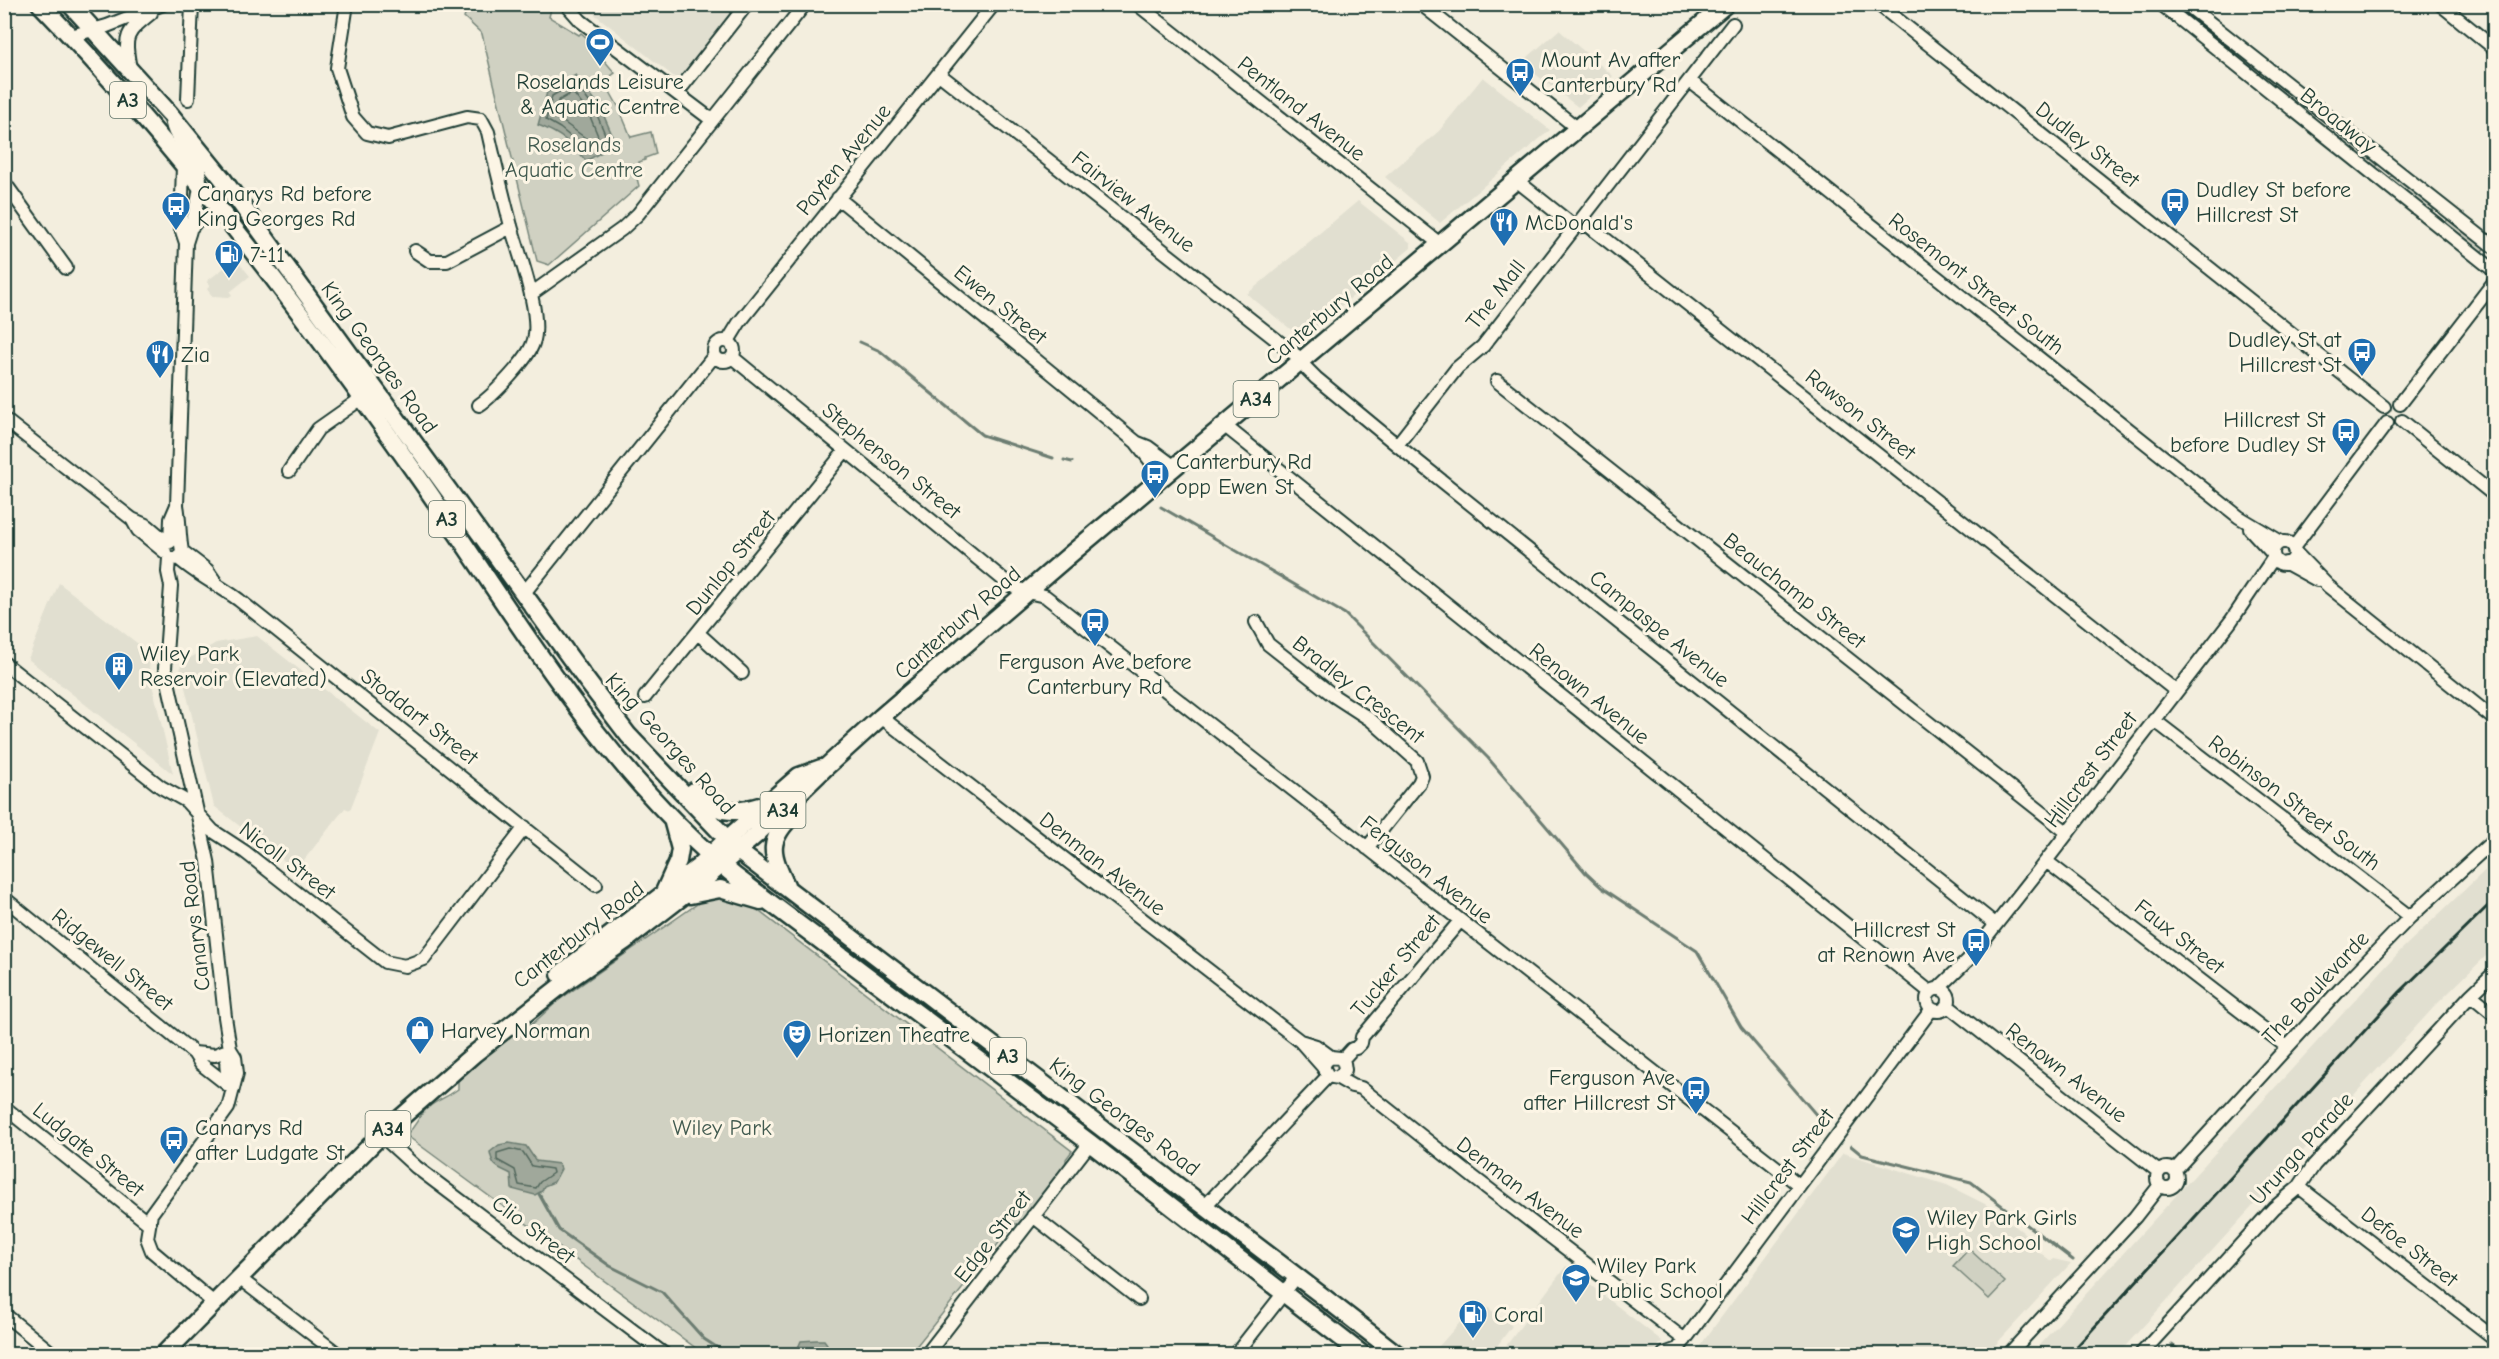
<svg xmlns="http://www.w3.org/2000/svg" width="2499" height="1359" font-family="'Comic Neue',sans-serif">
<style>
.built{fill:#e1dfd0}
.green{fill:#d0d1c2;stroke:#78877b;stroke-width:1.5}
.water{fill:#a0a89b;stroke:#6c7d72;stroke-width:1.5}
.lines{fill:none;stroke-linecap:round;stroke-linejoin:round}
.shore{stroke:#53685d;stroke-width:1.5}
.stream{stroke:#6c7d72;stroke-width:3}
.minor-casing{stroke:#1f3d34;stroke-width:16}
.highway-casing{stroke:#1f3d34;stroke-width:21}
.minor{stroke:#fcf5e5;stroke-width:12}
.highway{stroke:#fcf5e5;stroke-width:16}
.rail{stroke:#1f3d34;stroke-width:3}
.labels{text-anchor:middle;stroke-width:6;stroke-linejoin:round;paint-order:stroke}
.shield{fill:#fcf5e5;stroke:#617469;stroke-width:1.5}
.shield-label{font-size:21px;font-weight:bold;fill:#1f3d34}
.poi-label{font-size:22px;fill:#1f3d34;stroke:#fcf5e5;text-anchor:start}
.street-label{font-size:22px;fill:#1f3d34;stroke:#fcf5e5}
.park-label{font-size:22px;fill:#425b50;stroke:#fcf5e5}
</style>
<rect width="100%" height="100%" fill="#f3eede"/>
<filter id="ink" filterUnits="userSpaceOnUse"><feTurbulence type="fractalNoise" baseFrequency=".0167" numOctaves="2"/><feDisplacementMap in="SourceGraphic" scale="12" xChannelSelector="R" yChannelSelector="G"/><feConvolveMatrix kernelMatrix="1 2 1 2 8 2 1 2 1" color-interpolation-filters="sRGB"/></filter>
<g filter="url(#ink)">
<path class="built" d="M583 5 737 4V5L678 80Z
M1559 30 1613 76 1578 107 1521 63Z
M1483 77 1550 130 1440 223 1385 177 1439 131Z
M1358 201 1411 243V248L1306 335 1299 336 1247 294Z
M236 259 250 276 230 292 232 295 229 297 212 296 207 289 210 286 207 281Z
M59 583 150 653 149 671 173 774 28 659Z
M257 636 380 733 350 810 345 808 296 870 214 806 180 667 190 658 216 643Z
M2494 862V948L2434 1007 2118 1354H2031L2402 949Z
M1843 1153 1947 1185 1985 1204 2023 1232 2039 1249 2038 1251 2051 1261 2053 1259 2071 1263 1987 1354H1694Z
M1566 1266 1662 1341 1652 1354H1500Z
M1479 1301 1512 1326 1491 1354H1432Z"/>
<path class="green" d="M542 4 551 9 549 17 579 35 581 33 594 44 592 46 615 73 604 81 618 106 631 137 651 132 656 154 645 158V160L639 162 640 165 634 167 639 186 549 265 537 261 482 34 464 17 469 5Z
M2209 28 2253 64 2249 68 2205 32Z
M2267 74 2315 112 2314 116 2311 118 2263 80Z
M2330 124 2378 162 2377 166 2374 168 2326 128Z
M2394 174 2434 206 2433 210 2429 212 2388 179Z
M2452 219 2486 246 2480 254 2445 225 2447 220Z
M731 897 752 906 1072 1151 1066 1159V1164L1024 1218 1018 1224H1014L910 1354H704L406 1135C415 1127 415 1124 421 1115 430 1102 447 1098 458 1089V1081L463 1075 501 1042 527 1024 530 1026 559 1000 703 900Z
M1969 1249 2005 1282 1989 1299 1953 1266Z
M1305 1300 1332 1315 1383 1354H1372L1304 1301Z"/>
<path class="water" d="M576 75 600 107 616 144 586 161C572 143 559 133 538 125L547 92Z
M509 1143 526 1146 536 1161 559 1164 561 1169 554 1182 544 1186 542 1191 535 1195 512 1189 511 1174C499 1167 493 1169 490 1152L499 1145Z
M816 1340H824L827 1344 826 1354H788L793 1349 797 1350 801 1341Z"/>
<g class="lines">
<path class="shore" d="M572 84H576L595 110 607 139 606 142 589 152 560 128 546 120 552 96Z
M570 94H574L589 114 598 136 591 142 555 116 558 101Z
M510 1149 523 1152 532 1166 552 1169 553 1173 540 1182 536 1188 519 1185 515 1170 497 1160V1153Z"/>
<path class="stream" d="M860 342 880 351 982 435 1053 458
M1064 460 1072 462
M1161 507 1345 614 1488 758 1586 873 1602 888 1697 951 1741 1027 1824 1124
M1851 1146 1862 1155 1971 1182 2073 1260
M539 1194 559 1230 610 1266 662 1292 704 1339 724 1352 736 1354
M2172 1345 2184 1354"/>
<g class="minor-casing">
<path id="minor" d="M347 4 337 68 353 117 367 133 388 138 467 117 481 119 488 132C495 164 503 195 511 226 519 254 543 317 533 343 528 359 493 396 479 405
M566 4 581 21 712 120
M1137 4 1440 244
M1421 4 1577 128
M1878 4 2384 407
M2161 4 2491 268
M2186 4 2494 247
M2440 4 2494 48
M71 36 107 26 163 4
M130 69C124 35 125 34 151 13
M939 74 1302 360
M1690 81 2239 517 2281 542
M677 93 747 4
M188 99 192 4
M171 118C173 137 185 146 196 161 207 178 192 225 186 243L177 505C180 521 179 536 182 551L178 558 173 559
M183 166 181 228 186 243
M1516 180 1575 227 1588 225 1594 230 2176 691
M4 182 66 268
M838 198 1136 442 1163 477
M192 227C201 213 210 213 225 218
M415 251 430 261H447L511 227
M531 294 622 229 638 214 805 4
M714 351a10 10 0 1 1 20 0a10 10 0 1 1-20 0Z
M728 341 739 323 994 4
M732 357 1010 585 1027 592 1045 596 1799 1185
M1300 362 1316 378 1397 445 1995 924
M1497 381 2068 833
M2400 404 2494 282
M4 419 132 519 148 526 168 543
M2402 421 2494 495
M1225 426 1930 992
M1138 443 1148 447 1175 467
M1397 445 1457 368 1483 346 1733 24
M289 471 318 429 362 398
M132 519 138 530 165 552
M2250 529 2273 554
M170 542 171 519 177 505
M2273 553a11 11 0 1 1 22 0a11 11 0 1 1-22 0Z
M2293 548 2387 423
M182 551 207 570 216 583
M2294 551 2328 586 2494 719
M169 558 168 572 171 586 165 668 208 861 225 1017 230 1049 235 1057 237 1073 228 1108 151 1214 147 1238 152 1251 214 1303
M178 558C197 575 219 585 239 600L596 885
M2286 563 2317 580
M524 593 714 356
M1256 622 1268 644 1334 696 1371 720 1417 761 1422 776 1419 783 1367 848
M699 634 742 673
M4 663 161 787 186 801 213 831 245 852 385 962 405 966 424 959 525 827
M645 697 845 451
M881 717 1300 1041 1323 1067
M2154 720 2410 917
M2046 861 2287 1047
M4 898 194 1053 201 1064 233 1089
M1927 1000a11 11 0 1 1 22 0a11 11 0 1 1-22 0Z
M1938 989 1968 960 2046 861 2231 621 2274 557
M2471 995 2494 1014
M1948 1006 2159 1172
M1300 1041 1316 1046 1331 1057
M230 1049C223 1063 227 1075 233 1088
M194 1053 215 1055 230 1049
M1342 1060 1352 1049 1356 1048 1361 1043 1362 1037 1460 921
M1338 1078 1345 1070 1344 1063 1340 1058 1331 1057 1326 1061 1323 1067 1328 1076 1338 1078 1352 1086 1361 1088 1473 1177 1685 1340
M4 1107 148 1223
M381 1135 416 1167 664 1354
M2157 1178a10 10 0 1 1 20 0a10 10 0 1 1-20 0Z
M2174 1171 2345 984 2410 917 2494 840
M2299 1187 2494 1338
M1205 1206 1328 1076
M1033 1216 1139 1299
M239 1278 338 1354
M4 1314 53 1354
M927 1354 1090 1143
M1236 1354 1297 1276
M1664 1354 1678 1349 1931 1010
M2009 1354 2135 1217 2160 1185
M2141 1354 2274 1208 2299 1187 2314 1165 2471 995 2494 973"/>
</g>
<g class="highway-casing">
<path id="highway" d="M40 4C181 150 303 313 419 478 516 616 603 770 736 877L1090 1143 1362 1354
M70 4 170 114 222 178 587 681 628 735 727 839 738 851 1325 1298 1397 1354
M694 791C719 814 730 815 763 805
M786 885C770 853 767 840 794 814
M664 892 678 861 680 849 673 823
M690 895 720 889 761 901
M560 974 698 867 727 839 799 776 821 768
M164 1354 381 1135 474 1054 567 981 625 941 704 880 756 835 826 767 881 717 1072 553 1726 4"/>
</g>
<use href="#minor" class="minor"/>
<use href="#highway" class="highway"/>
<path class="rail" d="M2070 1354 2400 992 2494 900"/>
</g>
</g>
<defs>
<g id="stadium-pin" transform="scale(1.5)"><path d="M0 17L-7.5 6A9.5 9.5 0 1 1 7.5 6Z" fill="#1f6fb2" stroke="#fcf5e5"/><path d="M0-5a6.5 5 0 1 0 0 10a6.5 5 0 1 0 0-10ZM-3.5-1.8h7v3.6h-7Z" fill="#fff"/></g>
<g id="bus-pin" transform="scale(1.5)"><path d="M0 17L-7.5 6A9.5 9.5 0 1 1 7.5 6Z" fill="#1f6fb2" stroke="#fcf5e5"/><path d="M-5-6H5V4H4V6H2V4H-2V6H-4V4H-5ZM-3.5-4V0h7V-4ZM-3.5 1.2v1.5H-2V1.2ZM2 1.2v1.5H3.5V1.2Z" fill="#fff"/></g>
<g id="restaurant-pin" transform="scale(1.5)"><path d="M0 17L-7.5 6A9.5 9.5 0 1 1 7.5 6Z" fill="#1f6fb2" stroke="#fcf5e5"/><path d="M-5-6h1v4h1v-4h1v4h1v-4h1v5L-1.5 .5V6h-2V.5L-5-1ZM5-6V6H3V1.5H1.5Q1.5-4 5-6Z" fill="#fff"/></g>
<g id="fuel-pin" transform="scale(1.5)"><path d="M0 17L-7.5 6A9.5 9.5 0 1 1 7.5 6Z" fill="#1f6fb2" stroke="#fcf5e5"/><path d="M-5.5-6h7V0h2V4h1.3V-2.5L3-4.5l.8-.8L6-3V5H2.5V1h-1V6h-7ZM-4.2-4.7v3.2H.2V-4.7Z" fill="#fff"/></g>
<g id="building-pin" transform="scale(1.5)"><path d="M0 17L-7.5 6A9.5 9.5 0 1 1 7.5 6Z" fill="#1f6fb2" stroke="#fcf5e5"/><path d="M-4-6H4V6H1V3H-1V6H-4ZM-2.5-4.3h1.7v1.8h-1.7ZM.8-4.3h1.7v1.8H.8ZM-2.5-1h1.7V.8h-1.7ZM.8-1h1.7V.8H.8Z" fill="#fff"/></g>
<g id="shop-pin" transform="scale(1.5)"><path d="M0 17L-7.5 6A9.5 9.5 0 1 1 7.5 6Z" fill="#1f6fb2" stroke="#fcf5e5"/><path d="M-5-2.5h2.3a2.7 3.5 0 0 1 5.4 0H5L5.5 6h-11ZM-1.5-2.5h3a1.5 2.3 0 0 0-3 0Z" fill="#fff"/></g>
<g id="theatre-pin" transform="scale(1.5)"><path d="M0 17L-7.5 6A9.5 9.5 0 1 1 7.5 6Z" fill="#1f6fb2" stroke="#fcf5e5"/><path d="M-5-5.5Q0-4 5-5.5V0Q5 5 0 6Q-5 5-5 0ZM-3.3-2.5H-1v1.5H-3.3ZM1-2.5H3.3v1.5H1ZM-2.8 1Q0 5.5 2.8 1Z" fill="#fff"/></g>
<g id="school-pin" transform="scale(1.5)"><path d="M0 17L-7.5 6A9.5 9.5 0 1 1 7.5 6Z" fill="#1f6fb2" stroke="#fcf5e5"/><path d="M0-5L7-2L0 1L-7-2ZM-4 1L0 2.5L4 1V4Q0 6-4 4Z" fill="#fff"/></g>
</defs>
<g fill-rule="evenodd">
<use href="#stadium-pin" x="600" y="42"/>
<use href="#bus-pin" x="1520" y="72"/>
<use href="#bus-pin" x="2175" y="202"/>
<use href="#bus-pin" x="176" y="206"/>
<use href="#restaurant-pin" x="1504" y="222"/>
<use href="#fuel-pin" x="229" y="254"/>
<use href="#bus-pin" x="2362" y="352"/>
<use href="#restaurant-pin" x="160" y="354"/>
<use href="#bus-pin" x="2346" y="432"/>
<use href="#bus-pin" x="1155" y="474"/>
<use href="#bus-pin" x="1095" y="622"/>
<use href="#building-pin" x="119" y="666"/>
<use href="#bus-pin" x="1976" y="942"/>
<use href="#shop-pin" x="420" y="1030"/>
<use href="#theatre-pin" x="797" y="1034"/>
<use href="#bus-pin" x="1696" y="1090"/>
<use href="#bus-pin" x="174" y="1140"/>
<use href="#school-pin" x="1906" y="1230"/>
<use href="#school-pin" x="1576" y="1278"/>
<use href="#fuel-pin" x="1473" y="1314"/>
</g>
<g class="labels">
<g class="shield">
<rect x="110" y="82" width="36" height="36" rx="4.5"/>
<rect x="1233.5" y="381" width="45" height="36" rx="4.5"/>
<rect x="429" y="501" width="36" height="36" rx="4.5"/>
<rect x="760.5" y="792" width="45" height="36" rx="4.5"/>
<rect x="990" y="1038" width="36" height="36" rx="4.5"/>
<rect x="365.5" y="1111" width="45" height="36" rx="4.5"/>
</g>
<g class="shield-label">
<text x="128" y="107">A3</text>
<text x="1256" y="406">A34</text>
<text x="447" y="526">A3</text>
<text x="783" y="817">A34</text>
<text x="1008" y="1063">A3</text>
<text x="388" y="1136">A34</text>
</g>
<g class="poi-label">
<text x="1541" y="67">Mount Av after<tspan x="1541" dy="25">Canterbury Rd</tspan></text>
<text x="600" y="89" text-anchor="middle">Roselands Leisure<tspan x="600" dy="25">&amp; Aquatic Centre</tspan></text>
<text x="2196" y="197">Dudley St before<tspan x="2196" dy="25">Hillcrest St</tspan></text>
<text x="197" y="201">Canarys Rd before<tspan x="197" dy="25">King Georges Rd</tspan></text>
<text x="1525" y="230">McDonald's</text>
<text x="250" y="262">7-11</text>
<text x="2341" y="347" text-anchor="end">Dudley St at<tspan x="2341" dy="25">Hillcrest St</tspan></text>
<text x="181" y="362">Zia</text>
<text x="2325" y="427" text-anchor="end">Hillcrest St<tspan x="2325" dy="25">before Dudley St</tspan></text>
<text x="1176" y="469">Canterbury Rd<tspan x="1176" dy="25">opp Ewen St</tspan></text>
<text x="140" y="661">Wiley Park<tspan x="140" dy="25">Reservoir (Elevated)</tspan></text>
<text x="1095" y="669" text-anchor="middle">Ferguson Ave before<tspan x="1095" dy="25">Canterbury Rd</tspan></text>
<text x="1955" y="937" text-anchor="end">Hillcrest St<tspan x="1955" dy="25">at Renown Ave</tspan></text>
<text x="441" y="1038">Harvey Norman</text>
<text x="818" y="1042">Horizen Theatre</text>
<text x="1675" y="1085" text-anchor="end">Ferguson Ave<tspan x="1675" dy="25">after Hillcrest St</tspan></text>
<text x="195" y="1135">Canarys Rd<tspan x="195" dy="25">after Ludgate St</tspan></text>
<text x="1927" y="1225">Wiley Park Girls<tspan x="1927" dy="25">High School</tspan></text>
<text x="1597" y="1273">Wiley Park<tspan x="1597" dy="25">Public School</tspan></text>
<text x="1494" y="1322">Coral</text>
</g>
<g class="street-label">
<text transform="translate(1302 108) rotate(38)" y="8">Pentland Avenue</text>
<text transform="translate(2339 120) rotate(39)" y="8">Broadway</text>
<text transform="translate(2088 144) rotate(38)" y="8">Dudley Street</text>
<text transform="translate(843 159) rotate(-51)" y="8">Payten Avenue</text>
<text transform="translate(1134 201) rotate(38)" y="8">Fairview Avenue</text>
<text transform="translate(1977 283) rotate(38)" y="8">Rosemont Street South</text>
<text transform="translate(1495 294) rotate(-52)" y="8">The Mall</text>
<text transform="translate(1001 304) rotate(39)" y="8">Ewen Street</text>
<text transform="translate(1329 309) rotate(-40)" y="8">Canterbury Road</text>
<text transform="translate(380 357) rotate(54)" y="8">King Georges Road</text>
<text transform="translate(1861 414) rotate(38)" y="8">Rawson Street</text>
<text transform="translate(892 460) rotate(39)" y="8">Stephenson Street</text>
<text transform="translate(730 562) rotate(-51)" y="8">Dunlop Street</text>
<text transform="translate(1795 590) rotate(38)" y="8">Beauchamp Street</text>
<text transform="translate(957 622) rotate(-41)" y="8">Canterbury Road</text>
<text transform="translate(1660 628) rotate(39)" y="8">Campaspe Avenue</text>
<text transform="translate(1359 689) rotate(38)" y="8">Bradley Crescent</text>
<text transform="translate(1590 693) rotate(39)" y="8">Renown Avenue</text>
<text transform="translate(420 716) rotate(38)" y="8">Stoddart Street</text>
<text transform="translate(671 743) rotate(48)" y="8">King Georges Road</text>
<text transform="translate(2090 769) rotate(-53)" y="8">Hillcrest Street</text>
<text transform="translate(2295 802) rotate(37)" y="8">Robinson Street South</text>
<text transform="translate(288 860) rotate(37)" y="8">Nicoll Street</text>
<text transform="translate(1103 863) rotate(38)" y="8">Denman Avenue</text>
<text transform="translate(1427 869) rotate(38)" y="8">Ferguson Avenue</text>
<text transform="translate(194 926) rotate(-97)" y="8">Canarys Road</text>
<text transform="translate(578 934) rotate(-38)" y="8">Canterbury Road</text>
<text transform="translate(2180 936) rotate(38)" y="8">Faux Street</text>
<text transform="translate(113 959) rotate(39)" y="8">Ridgewell Street</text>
<text transform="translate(1395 965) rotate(-50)" y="8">Tucker Street</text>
<text transform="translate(2315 987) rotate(-47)" y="8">The Boulevarde</text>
<text transform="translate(2067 1072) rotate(38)" y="8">Renown Avenue</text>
<text transform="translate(1125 1116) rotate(37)" y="8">King Georges Road</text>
<text transform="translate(2301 1148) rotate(-48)" y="8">Urunga Parade</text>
<text transform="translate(89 1149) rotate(39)" y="8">Ludgate Street</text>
<text transform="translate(1787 1166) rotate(-53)" y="8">Hillcrest Street</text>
<text transform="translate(1521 1187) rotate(37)" y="8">Denman Avenue</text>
<text transform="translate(534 1229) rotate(37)" y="8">Clio Street</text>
<text transform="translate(992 1236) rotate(-52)" y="8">Edge Street</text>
<text transform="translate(2410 1246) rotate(38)" y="8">Defoe Street</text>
</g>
<g class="park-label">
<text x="574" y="152">Roselands<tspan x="574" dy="25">Aquatic Centre</tspan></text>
<text x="722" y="1135">Wiley Park</text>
</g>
</g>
<rect width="2499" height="1359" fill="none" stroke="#fcf5e5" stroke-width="24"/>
<rect x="12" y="12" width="2475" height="1335" fill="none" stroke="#1f3d34" stroke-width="2" filter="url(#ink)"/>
</svg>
